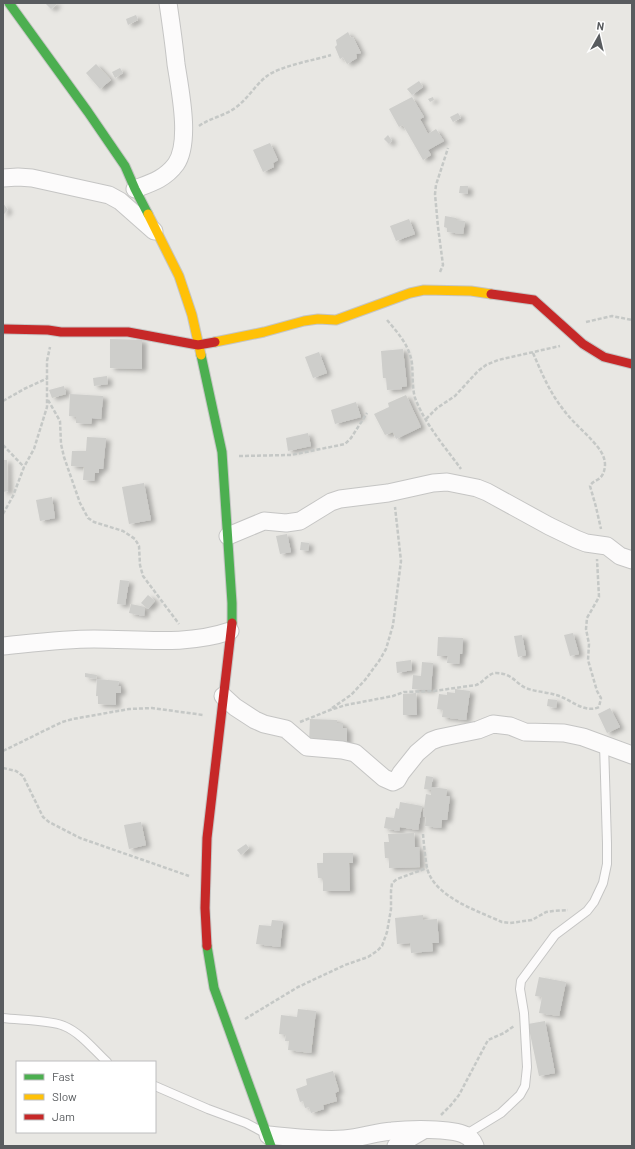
<svg xmlns="http://www.w3.org/2000/svg" width="635" height="1149" font-family="Barlow,sans-serif">
<style>
.building{fill:#cececb;filter:url(#shadow)}
.lines{fill:none;stroke-linecap:round;stroke-linejoin:round}
.lane-casing{stroke:#c5c5c4;stroke-width:10}
.street-casing{stroke:#c5c5c4;stroke-width:19}
.fast-casing{stroke:#c5c5c4;stroke-width:11}
.slow-casing{stroke:#c5c5c4;stroke-width:11}
.jam-casing{stroke:#c5c5c4;stroke-width:11}
.path{stroke:#c5c8c6;stroke-width:2.5;stroke-dasharray:4 2;stroke-linecap:butt}
.lane{stroke:#fcfbfb;stroke-width:8}
.street{stroke:#fcfbfb;stroke-width:17}
.fast{stroke:#4caf50;stroke-width:9}
.slow{stroke:#ffc107;stroke-width:9}
.jam{stroke:#c62828;stroke-width:9}
</style>
<defs>
<filter id="shadow"><feDropShadow dx="4.5" dy="2.5" stdDeviation="2" flood-color="#0004"/></filter>
</defs>
<rect width="100%" height="100%" fill="#e8e7e3"/>
<path class="building" d="M45 3H55L57 4 51 9Z
M136 15 138 20 128 25 126 19Z
M348 32 351 38 353 37 361 53 356 54 357 58 347 64 343 57 340 59 335 47 337 45 336 40Z
M96 64 111 80 100 89 86 73Z
M120 68 123 73 115 78 112 72Z
M419 81 423 87 412 95 407 89Z
M412 97 424 117 420 119 428 134 436 129 444 141 428 150 431 155 423 160 403 125 399 127 389 109Z
M433 97 434 100 430 102 428 99Z
M458 113 461 118 453 122 450 117Z
M388 135 392 141 389 144 384 139Z
M270 143 278 160 273 163 274 167 263 172 253 150Z
M460 186H468V194L459 193Z
M3 203 8 210 3 215Z
M445 216 456 218V220L465 221 463 234 447 232V228L444 227Z
M409 219 415 234 396 241 390 226Z
M110 339 142 340V369L110 368Z
M403 349 407 386 402 387V389L387 390 386 378H383L381 351Z
M319 352 327 373 313 378 305 357Z
M107 376 108 384 94 386 93 378Z
M64 386 66 394 52 398 49 390Z
M70 394 103 396 101 419 92 418 91 424 76 423V417L69 416Z
M406 395 421 427 396 439 393 432 385 435 374 414 389 407 388 403Z
M356 402 361 417 335 424 331 410Z
M308 433 311 446 288 451 286 438Z
M87 437 106 438 103 469H99V473H95L94 481 83 480 84 467 71 466 72 451H86Z
M3 460H7L8 491 3 492Z
M144 483 151 520 129 524 122 487Z
M52 497 55 518 40 521 36 500Z
M287 534 291 552 280 554 276 536Z
M301 542 309 543 308 551 300 550Z
M120 580 129 581 125 605 117 604Z
M148 595 155 601 148 609 141 603Z
M131 604 145 607 144 616 129 613Z
M573 633 579 654 570 656 564 635Z
M522 635 526 655 518 657 514 636Z
M438 637 463 638 462 654H460L459 664 447 663 448 656H437Z
M411 660 412 670 397 673 396 662Z
M422 662 433 663 431 690 412 689 413 675 421 676Z
M85 673 97 675 96 679 85 677Z
M97 679 119 681 118 686H121V693H116V705L98 704V696H96Z
M455 689 470 691 466 720 442 717 443 710 437 709 439 694 447 695V692L455 693Z
M416 693 417 715H403V694Z
M548 699 557 700 556 708 547 706Z
M610 708 620 727 607 733 598 714Z
M310 719 337 720V723H343V728H347V745L309 744Z
M426 776 433 777 431 787 447 789 446 796H450L447 820H442L441 828 425 826 426 817 423 816 426 794 431 795V790L424 789Z
M400 802 422 806 418 830 400 827 399 831 384 828 386 817 394 818 396 808 399 809Z
M141 822 146 845 129 849 124 825Z
M414 833 415 847H419L420 867 389 868V858H385L384 842H389L388 834Z
M246 844 249 848 241 855 237 850Z
M323 853H353V863H349L350 891H323V878H318L317 863H323Z
M423 915V920L437 919 439 943H432L433 951 411 953 410 943 397 944 395 918Z
M272 920 283 921 280 947 256 944 259 925 271 926Z
M539 977 566 982 559 1016 539 1013 542 997 535 996Z
M298 1009 316 1011 311 1053 288 1050 289 1041H285L286 1035 279 1034 281 1015 297 1017Z
M545 1021 555 1073 539 1076 528 1024Z
M333 1071 339 1091 335 1093 337 1101 323 1105 324 1109 311 1113 309 1107 305 1108 303 1101 300 1102 296 1089 307 1085 306 1079Z"/>
<g class="lines">
<g class="lane-casing">
<path id="lane" d="M3 1018C18 1020 52 1020 64 1026 81 1033 94 1050 107 1062
M155 1086 208 1109 246 1123 261 1131
M465 1135 501 1113 520 1095 525 1086 527 1067 524 1013 520 989 521 981 555 935 587 911 594 902 603 883 607 864V843L604 744"/>
</g>
<g class="street-casing">
<path id="street" d="M3 178 18 177 32 178 109 195 120 201 154 231
M135 189C151 183 165 179 176 164 191 142 180 90 176 64 174 44 171 23 168 3
M228 536 264 521 286 523 300 521 331 502 340 499 388 493 433 483 447 482 477 488 487 492 549 526 576 539 586 543 607 546 620 556 632 560
M3 646C33 643 64 639 94 639 140 639 186 646 230 631
M223 696 235 707 255 720 264 724 286 729 307 747 342 750 355 753 384 778 393 782 397 780 401 773 417 753 431 741 439 738 478 730 493 724 510 726 525 732 564 733 583 737 632 755
M268 1135C293 1137 319 1141 344 1139 361 1138 376 1132 392 1131 409 1129 451 1128 465 1135 470 1137 473 1141 475 1146
M396 1146 422 1131"/>
</g>
<g class="fast-casing">
<path id="fast" d="M9 3 88 112 125 166 135 189 148 214
M201 355 222 452 232 603V623
M207 946 214 988 271 1146"/>
</g>
<g class="slow-casing">
<path id="slow" d="M148 214 179 276 192 315 201 355
M215 342 264 332 304 321 318 319 336 320 410 293 424 290 471 291 491 294"/>
</g>
<g class="jam-casing">
<path id="jam" d="M491 294 534 300 583 344 604 357 632 364
M3 329 48 330 61 332H128L198 345 215 342
M207 946 205 908 207 838 232 623"/>
</g>
<path class="path" d="M199 126C210 118 224 116 235 108 248 99 255 85 267 76 280 66 315 60 331 55
M440 272 443 265 438 227 435 194 436 185 448 148
M387 320C398 333 410 346 412 364 413 375 412 387 415 398 425 424 445 447 461 469
M586 322 612 316 632 320
M533 353C541 371 548 389 560 405 568 417 579 427 589 437 596 445 605 453 605 465 604 482 593 479 590 486L596 507 601 529
M48 400 60 421 61 444 64 457 80 503 88 518 94 522 123 531 135 539 139 546 140 565 143 576 179 624
M3 401 24 389 48 378
M426 419 437 408 455 396 478 371 486 365 498 360 560 346
M3 445 24 467
M239 456 291 455 345 444 351 438 367 413
M3 514 13 496 24 467 34 449 47 407V361L50 347
M332 708 351 695 365 680 379 661 386 649 393 625 401 561 395 507
M300 722 330 710 346 705 393 696 404 692 434 691 476 685C483 683 488 673 496 673 512 673 515 683 526 688 536 692 547 692 556 695 571 699 584 714 599 707L601 698 597 691 588 660 589 644 586 629 587 618 599 597 597 559
M3 751 62 722 73 719 129 709 152 708 203 715
M3 768 16 771 23 776 43 817 49 822 80 838 189 876
M423 834C424 845 425 857 427 868 434 897 478 911 502 922L510 923 532 920 546 912 553 911 568 910
M245 1019 298 987 345 965 368 957 377 951 382 946 387 932 391 909V891L392 883 397 879 427 868
M441 1115 451 1105 459 1095 488 1040 504 1033 514 1026"/>
<use href="#lane" class="lane"/>
<use href="#street" class="street"/>
<use href="#fast" class="fast"/>
<use href="#slow" class="slow"/>
<use href="#jam" class="jam"/>
</g>
<rect width="635" height="1149" fill="none" stroke="#595c5f" stroke-width="8"/>
<rect x="16" y="1061" width="140" height="72" fill="#ffffff" stroke="#bdbebf"/>
<rect x="24" y="1074" width="20" height="6" fill="#4caf50" stroke="#bdbebf"/>
<text x="52" y="1081" font-size="12" fill="#595c5f">Fast</text>
<rect x="24" y="1094" width="20" height="6" fill="#ffc107" stroke="#bdbebf"/>
<text x="52" y="1101" font-size="12" fill="#595c5f">Slow</text>
<rect x="24" y="1114" width="20" height="6" fill="#c62828" stroke="#bdbebf"/>
<text x="52" y="1121" font-size="12" fill="#595c5f">Jam</text>
<g transform="translate(599 36) rotate(8)" stroke="#ffffff" stroke-width="3" paint-order="stroke">
<path d="M0-3L7 15L0 10L-7 15Z" fill="#595c5f"/>
<text y="-6" font-size="11" font-weight="bold" text-anchor="middle" fill="#595c5f">N</text>
</g>
</svg>
